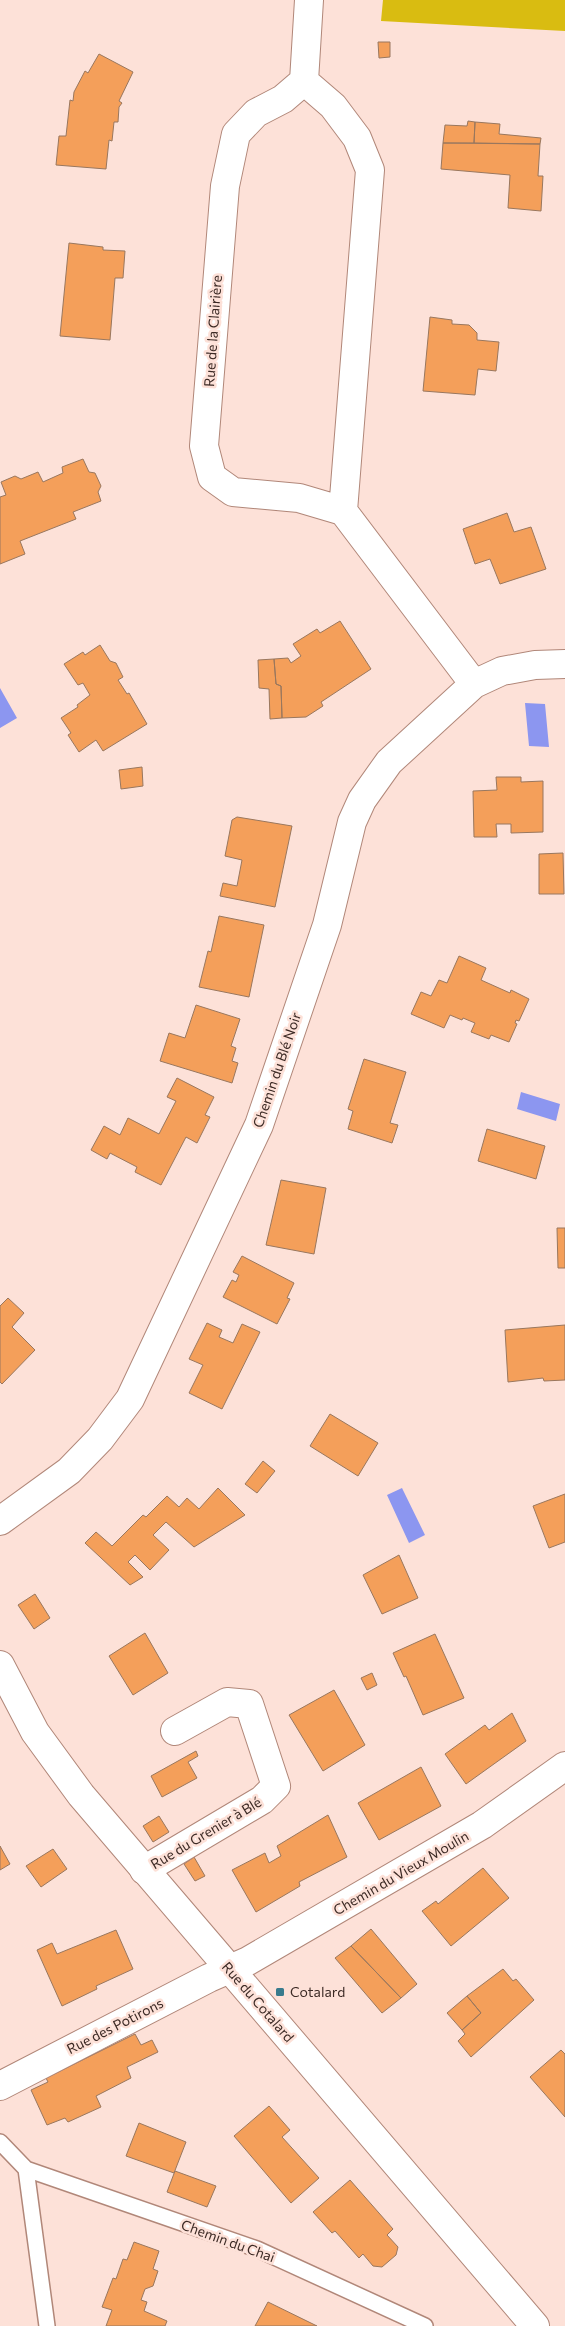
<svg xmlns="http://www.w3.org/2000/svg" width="565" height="2326" font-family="Commissioner,sans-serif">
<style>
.green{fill:#d9bc11}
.water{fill:#8c96f0}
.building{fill:#f49f5a;stroke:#99775e}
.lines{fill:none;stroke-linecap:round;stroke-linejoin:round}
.lane-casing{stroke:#b18779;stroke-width:18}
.street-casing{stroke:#b18779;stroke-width:30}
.secondary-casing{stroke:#b18779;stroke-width:30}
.lane{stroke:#fff;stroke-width:15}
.street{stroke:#fff;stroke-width:28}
.secondary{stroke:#fff;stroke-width:28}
.poi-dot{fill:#397b8d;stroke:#fde1d8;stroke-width:2}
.labels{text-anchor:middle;stroke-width:5;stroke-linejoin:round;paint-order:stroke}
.street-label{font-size:14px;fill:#3c2a25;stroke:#fde1d8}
.poi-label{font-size:14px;fill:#3c2a25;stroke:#fde1d8;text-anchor:start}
</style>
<rect width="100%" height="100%" fill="#fde1d8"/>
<path class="green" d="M383 0H565V31L381 21Z"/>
<path class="water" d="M0 688 17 718 0 728Z
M525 703 545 704 549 747 529 746Z
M521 1092 560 1104 556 1121 517 1109Z
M402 1488 425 1535 409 1543 387 1495Z"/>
<path class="building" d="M378 42H390V57L379 58Z
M99 54 133 72 119 101 122 103 119 107 118 122H114L112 141 109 140 106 169 56 165 59 136H66L70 100 73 101 74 92 85 71 88 73Z
M468 121 475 122 474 143H443L445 125 467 126Z
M475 122 500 124 499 134 541 138 540 144 474 143Z
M443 143 540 144 538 176H543L541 211 508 208 510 175 441 169Z
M69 243 103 247V250L125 251 123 278H115L110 340 60 336Z
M430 317 452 320V324L469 325 477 333V340L499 342 496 371 478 369 475 395 423 391Z
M83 459 89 472 95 473 101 486 98 492 101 501 73 512 76 519 20 541 25 554 0 564V497L6 495 1 482 15 476 21 479 38 472 43 482 63 473 62 467Z
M507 513 514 532 531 527 546 569 500 584 490 559 475 564 463 529Z
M340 621 371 669 321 702 323 706 306 717 282 718 281 686 276 684 274 659 288 658 291 663 301 656 293 644 317 629 320 633Z
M100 645 110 661 116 663 123 677 118 680 127 694 129 693 147 724 103 751 96 740 79 752 68 735 71 733 61 718 78 707 77 705 90 695 83 683 78 685 64 664 83 652 85 655Z
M274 659 276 684 281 686 282 718 270 719 269 689 259 688 258 660Z
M142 767 143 786 121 789 119 770Z
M496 777H521V782L543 781V832L511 833V824H496L497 837H474L473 791 497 790Z
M237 817 292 826 275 907 220 896 223 883 237 886 242 860 225 856 232 820Z
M563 853 564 894H539V854Z
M219 916 264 925 249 997 199 987 208 951 211 952Z
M459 956 486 968 481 980 510 993 511 990 529 999 519 1021 516 1020 515 1023 517 1024 509 1042 491 1035 489 1039 471 1032 475 1023 463 1018 462 1020 450 1015 444 1028 411 1014 421 992 431 996 439 980 447 983Z
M196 1005 240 1019 231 1046 236 1048 232 1061 238 1063 232 1083 160 1061 169 1033 185 1038Z
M364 1059 406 1072 390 1123 398 1125 392 1143 348 1129 353 1111 348 1109Z
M177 1078 214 1097 205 1115 210 1117 197 1143 186 1137 161 1185 135 1172 137 1167 110 1153 107 1159 91 1150 104 1126 120 1135 128 1118 159 1134 176 1101 167 1097Z
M487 1129 545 1146 536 1179 478 1161Z
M281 1180 326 1188 314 1254 266 1245Z
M557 1228H565V1268H558Z
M242 1256 294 1283 287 1298 290 1299 277 1324 223 1297 232 1280 236 1282 239 1275 233 1272Z
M8 1298 24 1313 12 1327 35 1350 2 1384 0 1382V1306Z
M207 1323 222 1330 219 1337 233 1343 242 1324 260 1332 222 1409 189 1393 203 1365 189 1359Z
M565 1325V1380L544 1381 543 1378 508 1382 505 1330Z
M330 1414 378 1443 358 1476 310 1446Z
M263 1461 275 1471 257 1493 245 1484Z
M218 1488 245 1515 194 1547 166 1522 153 1535 169 1550 150 1570 135 1555 128 1562 143 1577 130 1585 85 1543 96 1532 112 1546 143 1515 146 1517 167 1496 179 1507 187 1498 199 1509Z
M565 1494V1542L549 1548 533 1506Z
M399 1555 418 1598 382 1614 363 1575Z
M35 1594 50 1618 34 1629 18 1605Z
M145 1633 168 1673 133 1695 109 1656Z
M435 1634 464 1698 423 1715 406 1676 404 1677 393 1653Z
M372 1673 377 1685 367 1690 361 1678Z
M334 1690 365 1745 323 1771 289 1715Z
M512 1713 526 1741 466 1784 445 1754 485 1725 489 1730Z
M196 1751 198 1756 188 1762 197 1778 162 1797 151 1776Z
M421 1767 441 1806 379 1840 358 1803Z
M328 1815 347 1857 299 1882 300 1886 256 1912 232 1870 265 1853 269 1863 281 1856 277 1846Z
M159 1816 169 1832 153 1842 143 1826Z
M0 1846 10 1864 0 1870Z
M53 1849 67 1869 41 1887 26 1866Z
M194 1857 205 1876 195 1881 184 1864Z
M483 1868 509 1898 451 1946 422 1911 436 1901 438 1904Z
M371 1929 417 1984 401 1998 351 1946Z
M116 1930 133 1969 96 1986 97 1989 62 2006 37 1950 52 1943 57 1954Z
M351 1946 401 1998 382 2013 335 1958Z
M503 1969 513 1981 516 1979 534 2000 471 2057 458 2041 465 2034 462 2030 481 2013 467 1996Z
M467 1996 481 2013 462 2030 447 2013Z
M135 2034 141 2045 152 2040 158 2052 127 2067 131 2078 96 2096 101 2107 68 2122 65 2118 47 2125 31 2090 48 2082 46 2078Z
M561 2050 565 2054V2117L530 2077Z
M269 2106 290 2130 282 2137 319 2178 291 2203 234 2136Z
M139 2123 186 2142 174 2173 126 2156Z
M175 2171 216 2186 207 2207 167 2192Z
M350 2180 393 2229 387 2235 398 2247 396 2255 382 2267 373 2266 363 2254 359 2258 335 2231 332 2233 313 2212Z
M134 2242 159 2251 153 2269 158 2271 153 2286 145 2289 141 2300 147 2302 144 2311 167 2321 165 2326H106L112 2310 102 2307 113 2278 116 2279 123 2259 127 2260Z
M268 2302 317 2326H255Z"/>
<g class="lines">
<g class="lane-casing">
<path id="lane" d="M0 2142 26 2169 47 2326
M26 2169 257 2249 425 2326"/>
</g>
<g class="street-casing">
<path id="street" d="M309 0 304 81 283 99 256 113 236 134 225 186 204 446 212 477 233 492 299 498 343 511 474 684
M304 81 333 106 357 138 370 170 343 511
M0 1521 69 1471 100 1439 130 1399 259 1125 327 925 352 822 362 800 389 762 474 684 502 671 535 665 565 664
M144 1870 262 1800 276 1786 249 1704 227 1702 175 1731
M0 2086 209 1978 248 1961 482 1825 565 1766"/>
</g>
<g class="secondary-casing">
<path id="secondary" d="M0 1665 35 1732 81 1795 535 2326"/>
</g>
<use href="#lane" class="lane"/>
<use href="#street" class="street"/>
<use href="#secondary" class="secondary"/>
</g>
<rect class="poi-dot" x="275" y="1987" width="10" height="10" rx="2.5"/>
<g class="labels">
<g class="street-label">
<text transform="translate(213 331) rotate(-86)" y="5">Rue de la Clairière</text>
<text transform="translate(277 1070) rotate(-71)" y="5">Chemin du Blé Noir</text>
<text transform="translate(206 1833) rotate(-31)" y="5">Rue du Grenier à Blé</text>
<text transform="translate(401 1873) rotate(-30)" y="5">Chemin du Vieux Moulin</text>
<text transform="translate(258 2002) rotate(49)" y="5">Rue du Cotalard</text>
<text transform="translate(115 2026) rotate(-27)" y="5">Rue des Potirons</text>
<text transform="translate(228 2241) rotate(20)" y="5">Chemin du Chai</text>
</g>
<g class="poi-label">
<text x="290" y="1997">Cotalard</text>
</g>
</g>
</svg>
